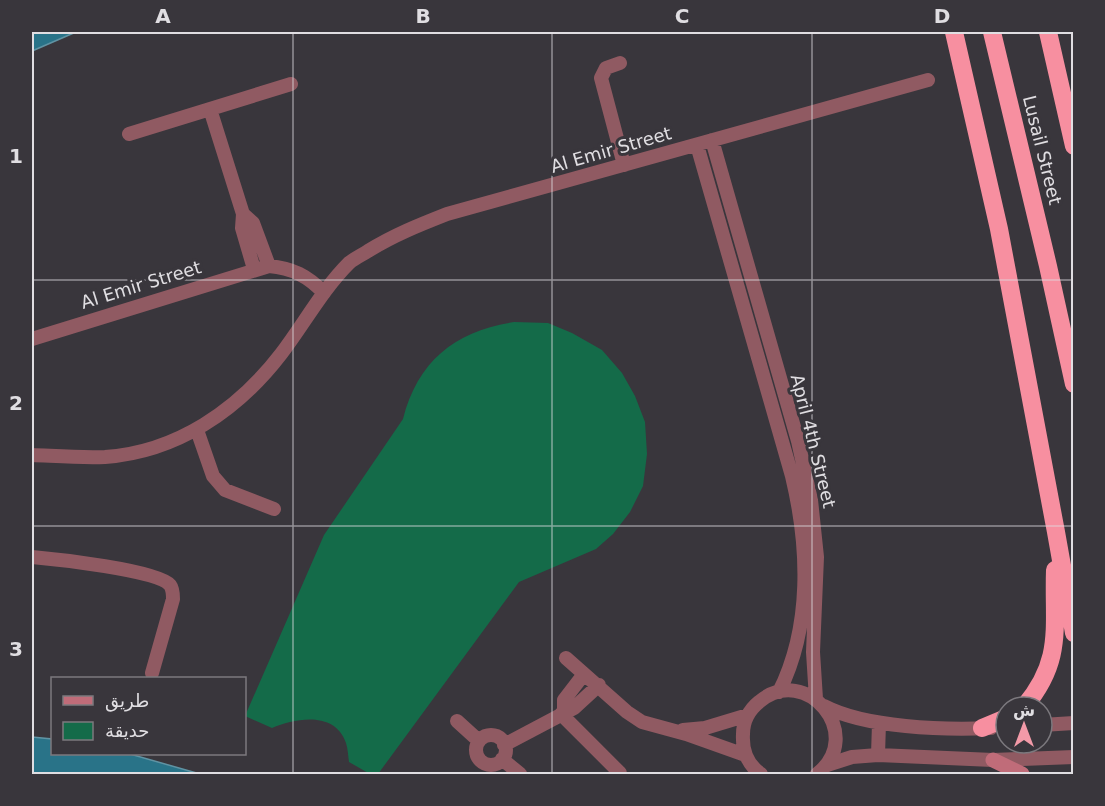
<svg xmlns="http://www.w3.org/2000/svg" width="1105" height="806" font-family="'DejaVu Sans',Vazirmatn,sans-serif">
<style>
.green{fill:#146b49}
.water{fill:#297388;stroke:#6093a3;stroke-width:1.5}
.lines{fill:none;stroke-linecap:round;stroke-linejoin:round}
.street{stroke:#905a62;stroke-width:14}
.secondary{stroke:#c06c79;stroke-width:15}
.highway{stroke:#f78fa0;stroke-width:18}
.grid{fill:none;stroke:#e0dee2;stroke-width:1.5;stroke-opacity:0.55}
.labels{text-anchor:middle;stroke-width:6;stroke-linejoin:round;paint-order:stroke}
.street-label{font-size:18px;fill:#e0dee2;stroke:#39363c}
.neatline{fill:none;stroke:#e0dee2;stroke-width:2}
.grid-label{font-size:20px;text-anchor:middle;font-weight:bold;fill:#e0dee2}
</style>
<rect width="100%" height="100%" fill="#39363c"/>
<path class="green" d="M514 322 548 323 572 333 602 350 622 373 635 396 645 422 647 454 643 486 630 512 613 534 596 549 519 582 378 774H370L349 762C348 756 348 749 346 743 335 711 296 718 272 728L245 716 324 535 403 419C418 360 456 331 514 322Z"/>
<path class="water" d="M32 32H76L32 51Z
M32 737 52 739V754H130L200 774H32Z"/>
<g class="lines">
<path class="street" d="M620 63 606 68 601 78 624 165
M210 109 243 214 242 228 254 269
M129 134 291 84
M712 140 798 441 811 500 817 557 813 652 816 699
M697 145 792 476C809 547 812 626 779 692
M243 214 253 223 269 266
M32 339 269 266C292 268 308 276 324 293
M197 430 213 476 225 490 274 509
M32 455C56 456 80 458 105 457 177 452 238 410 281 354 304 324 322 290 349 263 355 258 362 255 368 251 394 235 419 225 447 214L928 80
M32 557C55 559 157 570 170 585 173 589 173 594 173 599L152 673
M566 658 627 712 642 722 686 734 745 755
M824 706C866 728 944 730 991 728
M564 712V700L584 674
M561 714 620 773
M457 721 479 741
M1042 725 1074 723
M683 730 705 728 748 715
M476 750a15 15 0 1 1 30 0a15 15 0 1 1-30 0Z
M504 745 574 708 599 685
M878 755 879 723
M502 759 520 774
M827 765 852 757 878 755 993 760 1074 757
M761 774C748 765 742 750 743 734 743 722 749 710 759 702 806 662 867 735 817 774"/>
<path class="secondary" d="M993 760 1022 774"/>
<path class="highway" d="M954 32 999 229 1056 532 1074 633
M992 32 1048 266 1074 384
M1048 32 1074 146
M1024 707C1064 660 1053 627 1055 570
M982 728 1006 718"/>
</g>
<path class="grid" d="M293 32V774M552 32V774M812 32V774M32 280H1074M32 526H1074"/>
<g class="labels">
<g class="street-label">
<text transform="translate(611 150) rotate(-16)" y="6">Al Emir Street</text>
<text transform="translate(1042 150) rotate(76)" y="6">Lusail Street</text>
<text transform="translate(141 285) rotate(-17)" y="6">Al Emir Street</text>
<text transform="translate(813 441) rotate(76)" y="6">April 4th Street</text>
</g>
</g>
<rect width="1105" height="806" fill="none" stroke="#39363c" stroke-width="66"/>
<rect x="51" y="677" width="195" height="78" fill="#39363c" stroke="#7c797e" stroke-width="1.5"/>
<rect x="63" y="696" width="30" height="9" fill="#c06c79" stroke="#7c797e" stroke-width="1.5"/>
<text x="105" y="707" font-size="18" fill="#e0dee2">طريق</text>
<rect x="63" y="722" width="30" height="18" fill="#146b49" stroke="#7c797e" stroke-width="1.5"/>
<text x="105" y="737" font-size="18" fill="#e0dee2">حديقة</text>
<g transform="translate(1024 725)"><circle r="28" fill="#39363c" stroke="#7c797e" stroke-width="1.5"/>
<path d="M0-4.5L10 22L0 15L-10 22Z" fill="#f39aa8"/>
<text y="-9" font-size="16" font-weight="bold" text-anchor="middle" fill="#e0dee2">ش</text>
</g>
<rect x="33" y="33" width="1039" height="740" class="neatline"/>
<g class="grid-label">
<text x="163" y="23">A</text>
<text x="423" y="23">B</text>
<text x="682" y="23">C</text>
<text x="942" y="23">D</text>
<text x="16" y="163">1</text>
<text x="16" y="410">2</text>
<text x="16" y="656">3</text>
</g>
</svg>
